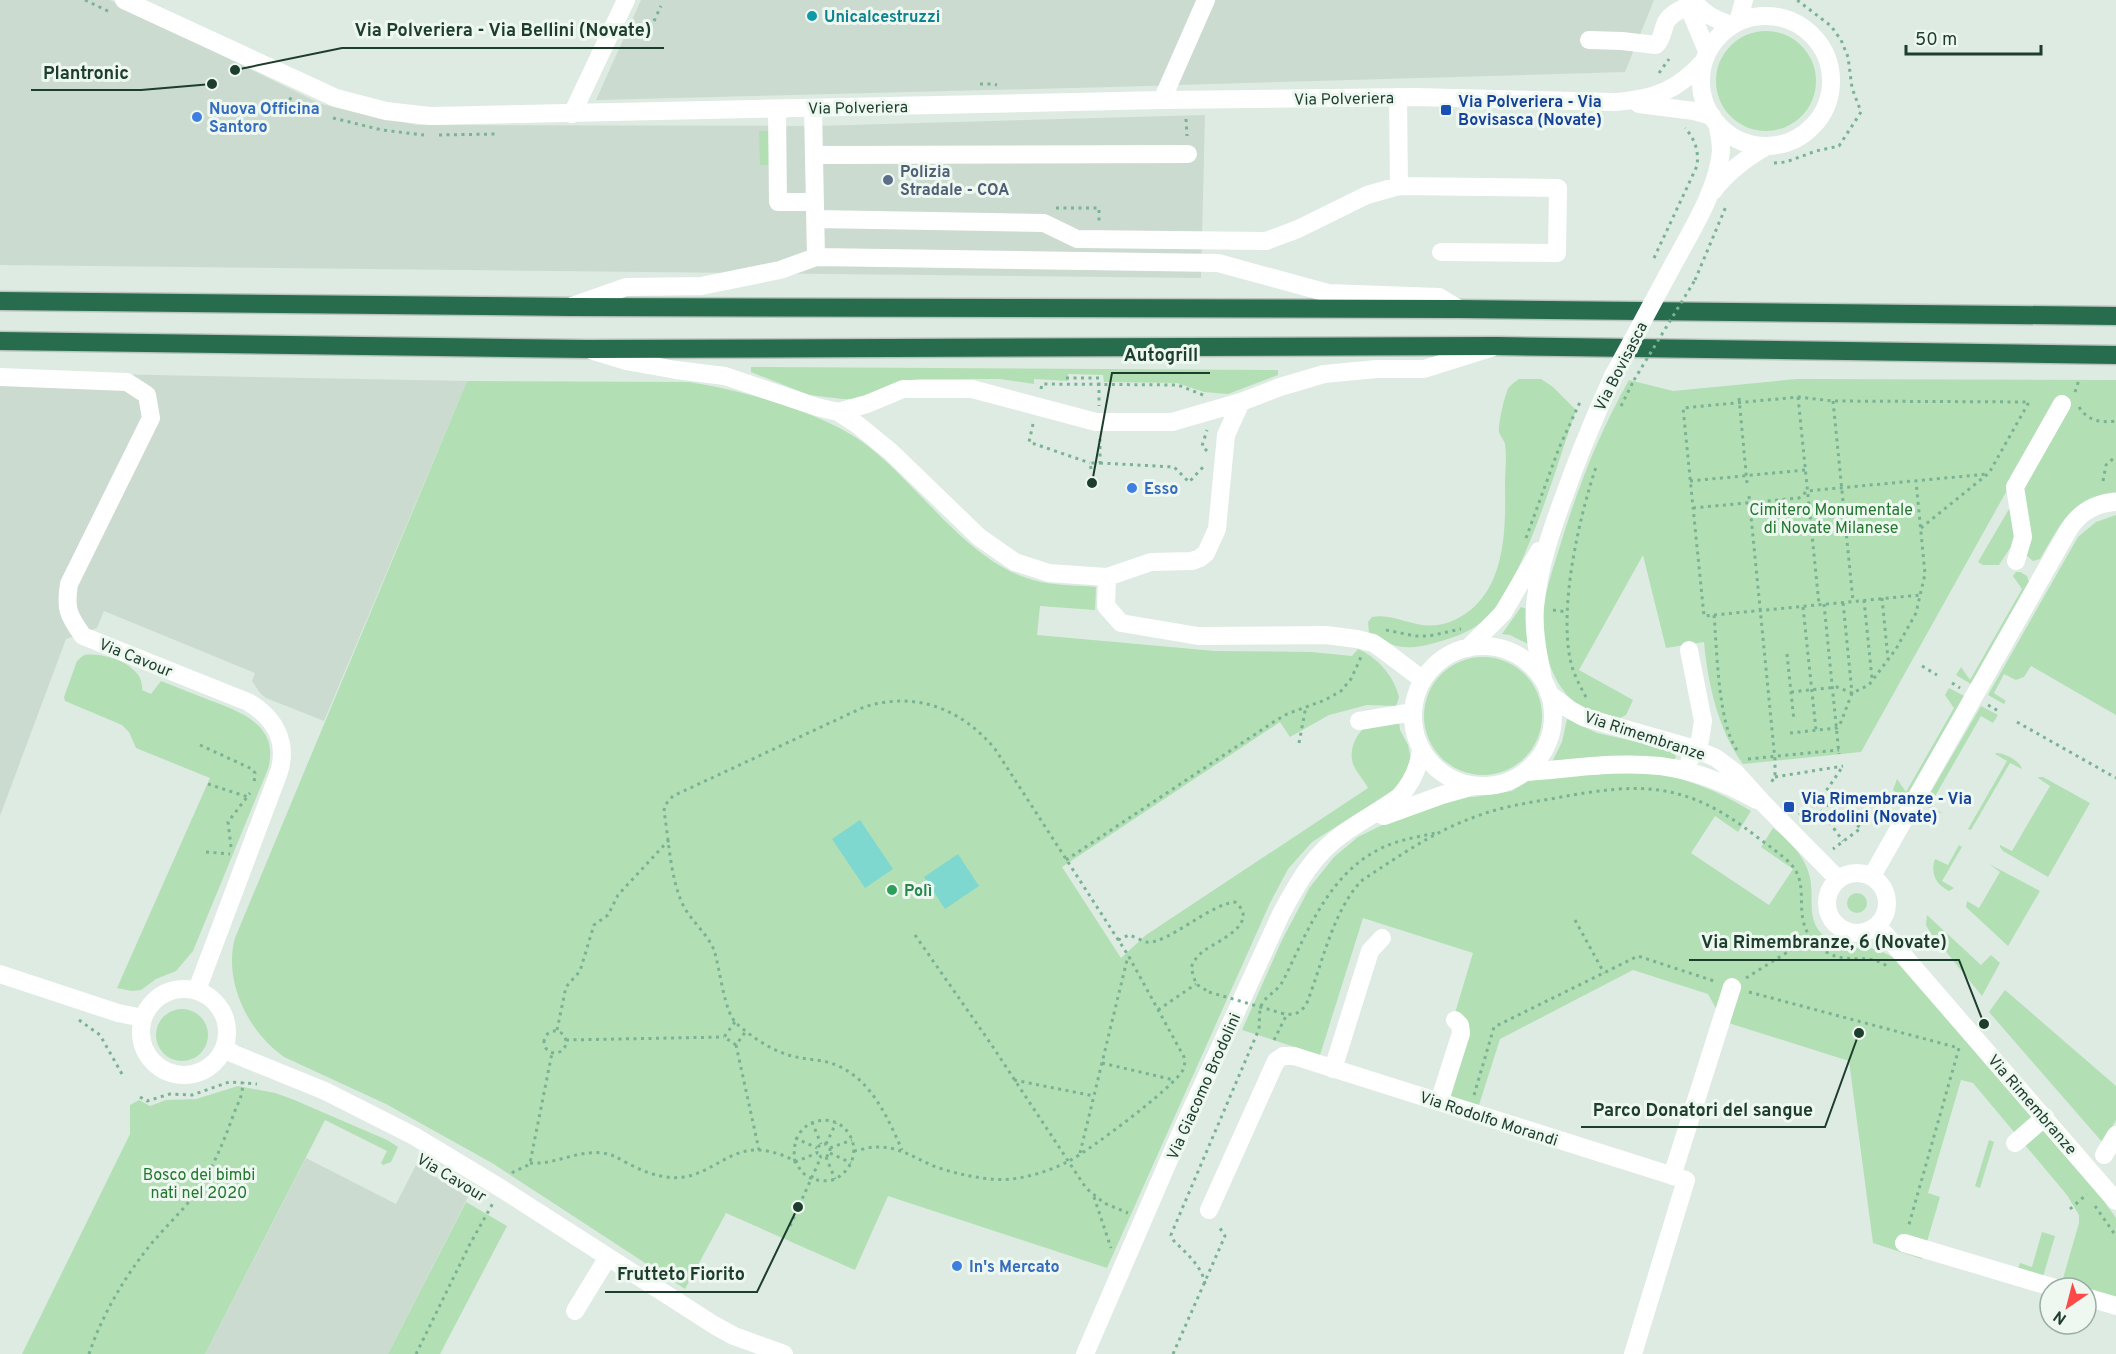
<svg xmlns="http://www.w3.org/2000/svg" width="2116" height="1354" font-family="Overpass,sans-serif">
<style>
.built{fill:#ccdbd0}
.green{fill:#b3dfb5}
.water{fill:#7ed8d0}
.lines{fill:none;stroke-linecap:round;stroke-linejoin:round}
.highway-casing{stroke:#bbc5c0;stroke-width:21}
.path{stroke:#7ab393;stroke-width:3;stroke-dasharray:3 4.5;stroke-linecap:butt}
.minor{stroke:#fff;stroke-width:18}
.highway{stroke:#266c4d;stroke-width:18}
.path-bridge{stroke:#7ab393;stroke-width:3;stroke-dasharray:3 4.5;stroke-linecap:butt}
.minor-bridge{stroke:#fff;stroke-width:18}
.culture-dot{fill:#0f9aa8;stroke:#eef8f1;stroke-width:2}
.transit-dot{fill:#1a4fb4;stroke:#eef8f1;stroke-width:2}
.shop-dot{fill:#3f7fe0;stroke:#eef8f1;stroke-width:2}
.service-dot{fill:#5c6f8a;stroke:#eef8f1;stroke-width:2}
.leisure-dot{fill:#2e9e5b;stroke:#eef8f1;stroke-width:2}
.labels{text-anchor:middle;stroke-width:6;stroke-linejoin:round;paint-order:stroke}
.culture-label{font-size:16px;font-weight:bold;fill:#0d838f;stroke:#eef8f1;text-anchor:start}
.street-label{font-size:16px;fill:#1d3d2d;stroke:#eef8f1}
.transit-label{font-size:16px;font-weight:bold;fill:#164399;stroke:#eef8f1;text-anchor:start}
.shop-label{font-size:16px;font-weight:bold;fill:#366cbe;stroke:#eef8f1;text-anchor:start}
.service-label{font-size:16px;font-weight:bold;fill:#4e5e75;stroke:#eef8f1;text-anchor:start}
.park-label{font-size:16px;fill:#23782f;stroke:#eef8f1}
.leisure-label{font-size:16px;font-weight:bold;fill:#27864d;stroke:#eef8f1;text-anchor:start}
.leader{fill:none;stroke:#1d3d2d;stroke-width:2}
.callout-dot{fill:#1d3d2d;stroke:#eef8f1;stroke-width:2}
.callout-label{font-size:18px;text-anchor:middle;font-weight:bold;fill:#1d3d2d;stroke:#eef8f1;stroke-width:6;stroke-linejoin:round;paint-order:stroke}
</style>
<rect width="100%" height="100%" fill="#ddebe2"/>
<path class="built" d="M0 0H110L321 104 416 125 814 126 1205 115 1201 278 0 265Z
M641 0H1654L1625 72 1111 87 596 100Z
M0 372 467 381 324 721 266 698 260 693 252 681 255 673 104 611 97 628 66 639 0 816Z
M306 1158 396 1204 416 1165 468 1197 388 1354H205Z"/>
<path class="green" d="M1716 81a50 50 0 1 1 100 0a50 50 0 1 1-100 0Z
M759 131H773V165H760Z
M751 367 1278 370V375L1228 394 1204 392 1177 383 1104 382 1103 375 1068 374V381L1034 379V384L1000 379H920L904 381 857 399H843L809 395 751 372Z
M1519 379H1541L1553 387 1576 410C1558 461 1521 594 1479 624 1467 633 1452 638 1438 642 1407 651 1396 649 1369 633L1368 622 1372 617C1399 612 1419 635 1452 621 1505 599 1506 534 1505 486 1505 472 1507 457 1505 444 1504 440 1500 436 1499 432 1498 426 1504 398 1507 392 1508 386 1515 382 1519 379Z
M1797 379 2116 380V492C2072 496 2060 525 2040 559L2033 561 2025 554 2019 490 2059 397 1861 752 1743 764C1718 730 1708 684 1704 642L1666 648 1643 555 1579 670 1633 700 1626 715 1620 718C1602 714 1583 711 1570 698 1548 676 1540 637 1544 608 1546 587 1554 566 1560 546 1578 487 1599 433 1629 380L1673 391Z
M467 381 689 382C741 390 818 411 861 441 917 481 966 562 1033 580 1053 586 1075 585 1096 587L1095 610 1040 606 1037 635 1215 651 1311 652 1352 656 1358 649C1378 658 1394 676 1399 697L1396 706 1367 705 1329 715 1290 737 1280 722 1062 867 1121 958 1146 935 1368 788C1364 780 1356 772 1353 764 1348 749 1357 730 1371 724 1379 721 1391 722 1399 721L1400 730 1408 745 1411 760 1403 784 1312 842 1288 869 1270 903 1107 1268 888 1196 855 1270 726 1213 685 1289 492 1163 386 1104 284 1057C248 1032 223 981 235 938Z
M2009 509 2010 510 2016 537 2011 549 2010 548 1999 565H1983L1978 562Z
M2116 515V715L2031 666 2024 677 2016 680 2004 674 1994 693 2006 701 2004 704 1988 695 2078 537 2096 522Z
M2016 572H2020L2027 576 2029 582 1971 684 1956 675 1961 667 1970 680 2022 589 2013 576Z
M1521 607 1532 611V646L1510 635 1502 634Z
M84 655C105 652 145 665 142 690L151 694 161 681C177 687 193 694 209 700 242 712 280 726 268 769L193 951 176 971 156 979 141 990 132 991 117 988 210 778 136 748 129 732 122 725 65 701 64 697 77 661Z
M1424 716a59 59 0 1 1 118 0a59 59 0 1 1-118 0Z
M1949 688 1964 696 1907 795 1901 797 1893 790 1897 779 1906 792 1954 708 1945 695Z
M1981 706 1998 715 1993 723 1981 716 1930 805 1942 813C1936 813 1927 808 1925 802Z
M1567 719 1597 733 1669 749 1674 752 1676 757 1674 760 1552 762 1562 742Z
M1996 753C2005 753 2020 761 2022 769L2010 763 1971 830 1968 829 2007 761 1995 754Z
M1654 771C1692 782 1717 790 1751 811L1738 832 1715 816 1691 853 1769 905 1793 869 1761 847 1773 828C1791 841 1809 861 1811 884 1813 901 1808 917 1820 932 1835 949 1845 947 1866 948 1878 948 1890 955 1899 962L2103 1200 2116 1218V1299L2062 1282 2079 1223V1215L2067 1195 1973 1083 1961 1080 1928 1193 1940 1197 1922 1259 1873 1243 1849 1061 1716 1019 1718 1012 1708 994 1633 970 1500 1039 1479 1105 1451 1096 1470 1035 1467 1021 1455 1013 1473 953 1363 918 1320 1055 1242 1030 1282 940 1310 887 1334 857 1358 837 1392 820 1460 795 1474 797 1512 791 1528 781 1600 772Z
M2039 777H2043L2090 803 2048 877 2003 851 2000 847V845L2012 851 2050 786 2038 778Z
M1959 845 1962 847 1942 881 1954 888 1949 891C1936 885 1930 873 1935 859L1948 865Z
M1989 864 2040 891 2008 946 1966 907 1967 901 1979 908 2000 872Z
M1847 903a10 10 0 1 1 20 0a10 10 0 1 1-20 0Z
M1927 915 1981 965 1991 955 2000 963 1982 996 1930 932 1926 925Z
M2005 990 2116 1086V1120L2103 1143 1989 1012Z
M156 1035a26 26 0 1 1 52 0a26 26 0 1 1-52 0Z
M238 1086 275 1093 292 1099 387 1140 398 1147 391 1162 383 1165 381 1163 387 1151 325 1120 205 1354H22L130 1134V1105L139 1100 150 1106 166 1100 196 1099Z
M1989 1140 1994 1142 1980 1188 1975 1186Z
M466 1202 507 1226 440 1354H388Z
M2042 1232 2055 1236 2042 1280 2017 1272 2020 1263 2032 1267Z"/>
<path class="water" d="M860 820 893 869 865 888 832 839Z
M958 854 979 886 945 909 924 877Z"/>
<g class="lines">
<g class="highway-casing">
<path id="highway" d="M0 301 571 307 1459 309 2116 316
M0 341 586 349 1497 346 2116 355"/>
</g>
<path class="path" d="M85 0 110 12
M654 21 661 6
M1659 73 1669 59
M980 84H994L997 85
M289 98 319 112
M333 118 382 130 424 135
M1186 119 1187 136
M439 135 496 134
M1774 163 1786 162 1816 151 1839 146 1861 112 1852 88 1848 57 1841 40 1831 26 1797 0
M1056 208H1099V222
M1654 258 1697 166C1699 151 1695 139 1685 128
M1695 280 1727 204
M1066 378H1099V406
M1041 389 1042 384 1178 385 1203 395
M2075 392 2079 380
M1798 397 1819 604
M1739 398 1747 483
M1833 401 1853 601
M1621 406 1634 380
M2079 407C2088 421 2100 423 2116 421
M1033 424 1029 442 1090 463
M1207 451 1202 446 1207 430
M1100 463 1174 467 1189 482 1205 465
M1091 469 1090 463H1100V439
M1690 481 1805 470
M2103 481 2106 465 2116 456
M1749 496 1775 760V777L1769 785
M1693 508 1799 498 1807 491 1988 474
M1526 538 1559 448 1580 402
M1882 598 1888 659
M1864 600 1872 679
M1824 604 1839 754
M1803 607 1816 730
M1553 610 1567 612
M1714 615 1920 595
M1386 630 1415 636H1429L1461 629
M1787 654 1794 721
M1922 666 1937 675
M1952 683 1960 688
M1791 692 1837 687 1852 693 1843 602
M1586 697C1580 686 1574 675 1571 663 1558 609 1579 517 1597 464
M1988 705 2000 712
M2017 722 2116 778
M1790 733 1837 728 1841 722 1852 693 1869 685 1896 649 1916 613 1925 574 1916 481
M1299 743 1306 706
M200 745 252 769 255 773 254 784
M1737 750C1718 724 1717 649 1714 615L1704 616 1683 408 1798 397 1833 401 2029 402 1989 473 1921 528
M1748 759 1839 750
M1775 777 1843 766
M208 784 248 797
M1820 800 1861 828 1833 849
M1816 804 1843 841
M1799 815 1820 800 1843 766
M231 847 228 822 250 793
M206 852 230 854
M1066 860 1275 721 1287 714 1325 700 1341 691 1351 679 1361 657
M1575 920 1604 973
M915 935 991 1044 1086 1188 1104 1203 1128 1213
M1118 940 1129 935C1135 937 1142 941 1147 942 1166 945 1210 904 1235 902 1261 923 1218 941 1205 950 1198 955 1194 960 1191 968L1196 984 1209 992
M1746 978 1810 938
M1749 992 1959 1048 1908 1228
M1158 1010 1196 984
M1281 1013C1293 1016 1299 1014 1306 1005 1323 963 1331 915 1361 881 1396 858 1433 832 1472 818 1499 807 1527 803 1556 798 1641 782 1686 781 1757 837 1768 845 1779 853 1789 862 1814 887 1788 917 1817 945 1844 970 1865 949 1888 967
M79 1020 100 1035 122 1074
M735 1022 724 1037 736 1045 746 1031
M557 1030 566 987 580 971 594 925 608 915 618 895 669 840
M544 1042a11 11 0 1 1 22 0a11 11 0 1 1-22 0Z
M566 1040 724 1037
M1274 1040 1287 1014
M736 1045 759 1150
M1102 1063 1174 1080
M1014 1080 1094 1096
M1474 1095 1494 1027 1638 956 1717 982
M140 1097 147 1101 170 1094 192 1095 229 1082 257 1084
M812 1122 821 1144
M795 1138 817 1148
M826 1144 836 1123
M830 1148 852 1140
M854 1151C861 1150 869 1147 876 1147 899 1146 916 1159 936 1167 954 1173 971 1177 990 1179 1015 1182 1046 1173 1069 1161 1090 1150 1173 1088 1183 1070 1185 1065 1185 1062 1184 1057L1128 955 995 749C961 708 915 691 864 707L673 796 665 805 664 811C669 841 670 877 683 905 691 921 707 933 714 950 720 968 724 1013 737 1024 752 1037 772 1051 792 1056 806 1060 822 1059 836 1065 871 1079 888 1118 902 1150
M830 1153 851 1163
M1080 1153 1128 956
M826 1157 835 1179
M795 1162 817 1153V1148L821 1144H826L830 1148V1153L826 1157H821L817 1153
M530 1163C555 1165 577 1150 602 1153 612 1154 618 1158 627 1163 644 1172 664 1180 684 1177 711 1173 731 1148 760 1150 770 1151 786 1155 794 1161 798 1164 799 1169 802 1172 810 1180 821 1182 832 1180 848 1175 858 1156 852 1140 840 1107 787 1116 795 1162
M512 1173C516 1169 524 1169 530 1163L552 1053
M1094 1197 1111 1248
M2095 1206 2116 1236
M2070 1209 2087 1194
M790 1226 821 1157
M1205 1284C1202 1266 1187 1254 1174 1241L1171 1235 1173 1230 1259 1029C1260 1020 1258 1011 1263 1002 1270 993 1278 991 1284 979 1310 926 1333 864 1394 843 1408 838 1424 836 1439 832
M89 1354C101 1318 121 1283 144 1253 161 1230 184 1211 200 1187 214 1165 224 1141 233 1116 238 1101 242 1100 243 1082
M416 1354 470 1244 493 1203
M1173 1354 1225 1236 1218 1225"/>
<path class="minor" d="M124 0 336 98 386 111 430 116 1162 100 1414 97 1616 102C1655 99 1678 90 1704 61
M1690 0 1692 15 1707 51
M1693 0C1703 14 1716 20 1732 25
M1701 81a65 65 0 1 1 130 0a65 65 0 1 1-130 0Z
M1738 22 1744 0
M1589 40 1622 41 1656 45C1663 38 1662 31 1666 22 1671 13 1682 9 1690 5
M1398 97 1399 186 1558 188 1557 253 1441 252
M1162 100 1206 0
M1639 104 1694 111 1712 116
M813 108 816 257
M777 109 778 202H815
M572 114 626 0
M814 155 1188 154
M1713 191C1728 171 1746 158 1767 146
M816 219 1044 223 1077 239 1266 241 1298 229 1367 195 1399 186
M1667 276C1686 239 1718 192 1721 151 1721 141 1719 132 1717 123
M572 306 626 287 701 286 780 270 816 257 1218 263 1328 293 1439 297 1459 309
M593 351 626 361 676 370 725 376 817 407 838 412 867 404 903 389H972L1096 422H1172L1241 402 1280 387 1324 374 1377 369H1424L1491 348
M0 377 127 382 147 395 151 418 69 584C65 609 68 615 83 636L248 702C275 718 288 742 279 772L197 990
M838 412 858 425 891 452 979 537 1015 562 1049 573 1107 577 1151 562 1192 561 1200 558 1206 553 1217 529 1226 435 1241 402
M2016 561 2023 537 2015 487 2062 404
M1107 577 1106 606 1121 623 1198 636 1326 635 1357 639 1373 643 1382 649 1423 680
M1413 716a70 70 0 1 1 140 0a70 70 0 1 1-140 0Z
M1468 648 1503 613 1539 551
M1689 650 1703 721 1700 740 1690 759
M1543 679C1538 654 1533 631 1535 606 1539 565 1552 528 1566 491 1580 451 1596 414 1613 376
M1549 694 1569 709 1583 717 1695 749 1716 758 1736 773 1764 804 1838 879
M1359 721 1413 712
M1525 772C1570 769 1615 761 1660 766 1693 770 1728 784 1757 800
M1384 816 1442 795 1474 786
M1827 903a30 30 0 1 1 60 0a30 30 0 1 1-60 0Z
M1872 876 2069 529C2080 512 2096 503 2116 502
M1877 925 2116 1201
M0 974 118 1013 143 1018
M141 1032a43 43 0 1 1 86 0a43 43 0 1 1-86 0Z
M225 1047 234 1054 325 1091 414 1136 502 1189 714 1325 734 1336 784 1354
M1333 1069 1370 951 1382 938
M1439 1102 1461 1033 1460 1025 1455 1020
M2015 1143 2045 1117
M2104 1155 2116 1135
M1672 1176 1732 987
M1209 1210 1276 1061 1283 1056H1294L1686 1180 1633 1354
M1904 1243 2055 1288
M2086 1297 2116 1306
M575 1311 608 1257
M1085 1354 1181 1132 1281 914C1297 884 1314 853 1344 833 1362 820 1382 810 1399 797 1412 783 1419 768 1421 749"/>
<use href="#highway" class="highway"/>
<path class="path-bridge" d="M1634 380 1695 280
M1209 992 1281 1013"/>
<path class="minor-bridge" d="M1613 376 1667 276"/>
</g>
<circle class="culture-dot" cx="812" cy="16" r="6"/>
<g class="transit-dot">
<rect x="1440" y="104" width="12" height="12" rx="3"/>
<rect x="1783" y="801" width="12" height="12" rx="3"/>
</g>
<g class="shop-dot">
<circle cx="197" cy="117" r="6"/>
<circle cx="1132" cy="488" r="6"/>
<circle cx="957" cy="1266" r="6"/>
</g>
<circle class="service-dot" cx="888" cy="180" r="6"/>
<circle class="leisure-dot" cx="892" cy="890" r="6"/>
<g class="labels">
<g class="culture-label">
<text x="824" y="22">Unicalcestruzzi</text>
</g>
<g class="street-label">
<text transform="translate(1344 98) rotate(-1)" y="6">Via Polveriera</text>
<text transform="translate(858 107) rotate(-1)" y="6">Via Polveriera</text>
<text transform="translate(1620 366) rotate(-63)" y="6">Via Bovisasca</text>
<text transform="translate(136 657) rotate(22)" y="6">Via Cavour</text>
<text transform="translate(1645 735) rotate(18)" y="6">Via Rimembranze</text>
<text transform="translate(1203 1086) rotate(-66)" y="6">Via Giacomo Brodolini</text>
<text transform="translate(2033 1104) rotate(49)" y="6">Via Rimembranze</text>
<text transform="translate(1489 1118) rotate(18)" y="6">Via Rodolfo Morandi</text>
<text transform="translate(452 1177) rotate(31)" y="6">Via Cavour</text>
</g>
<g class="transit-label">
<text x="1458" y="107">Via Polveriera - Via<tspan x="1458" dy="18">Bovisasca (Novate)</tspan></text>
<text x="1801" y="804">Via Rimembranze - Via<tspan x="1801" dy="18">Brodolini (Novate)</tspan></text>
</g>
<g class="shop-label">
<text x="209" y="114">Nuova Officina<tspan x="209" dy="18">Santoro</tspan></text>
<text x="1144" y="494">Esso</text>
<text x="969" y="1272">In's Mercato</text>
</g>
<g class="service-label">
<text x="900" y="177">Polizia<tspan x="900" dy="18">Stradale - COA</tspan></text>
</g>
<g class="park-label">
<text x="1831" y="515">Cimitero Monumentale<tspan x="1831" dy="18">di Novate Milanese</tspan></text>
<text x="199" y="1180">Bosco dei bimbi<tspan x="199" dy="18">nati nel 2020</tspan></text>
</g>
<g class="leisure-label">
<text x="904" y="896">Polì</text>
</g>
</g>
<path class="leader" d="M235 70L342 48H664M212 84L141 90H31M1092 483L1112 373H1210M1984 1024L1959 960H1689M1859 1033L1825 1127H1581M798 1207L757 1292H605"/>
<g class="callout-dot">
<circle cx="235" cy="70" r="6"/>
<circle cx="212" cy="84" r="6"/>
<circle cx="1092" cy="483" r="6"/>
<circle cx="1984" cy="1024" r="6"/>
<circle cx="1859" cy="1033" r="6"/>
<circle cx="798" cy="1207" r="6"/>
</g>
<g class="callout-label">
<text x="503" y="36">Via Polveriera - Via Bellini (Novate)</text>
<text x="86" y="79">Plantronic</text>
<text x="1161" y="361">Autogrill</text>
<text x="1824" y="948">Via Rimembranze, 6 (Novate)</text>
<text x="1703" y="1116">Parco Donatori del sangue</text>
<text x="681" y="1280">Frutteto Fiorito</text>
</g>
<g transform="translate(2068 1306) rotate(215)"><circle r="28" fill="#eef8f1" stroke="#9aada3" stroke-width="1.5"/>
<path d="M0-4.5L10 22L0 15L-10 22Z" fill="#ff4848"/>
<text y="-9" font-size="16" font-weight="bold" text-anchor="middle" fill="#1d3d2d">N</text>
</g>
<path d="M1906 45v9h135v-9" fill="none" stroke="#1d3d2d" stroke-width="3"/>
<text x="1915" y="45" font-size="18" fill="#1d3d2d" stroke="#eef8f1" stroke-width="4.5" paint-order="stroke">50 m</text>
</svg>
